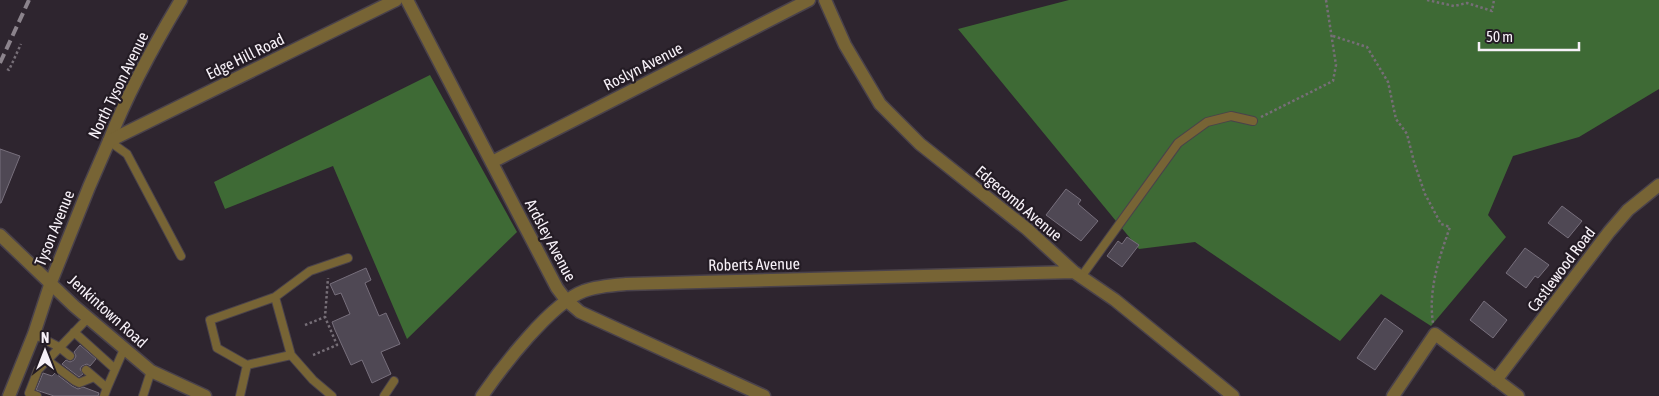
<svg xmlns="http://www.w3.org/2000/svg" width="1659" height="396" font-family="'Asap Condensed',sans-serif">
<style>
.forest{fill:#3e6a35}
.building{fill:#4f4854;stroke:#776f7c}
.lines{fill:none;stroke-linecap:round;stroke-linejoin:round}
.service-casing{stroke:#4a424b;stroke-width:10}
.minor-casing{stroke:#4a424b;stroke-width:15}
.tertiary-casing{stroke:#4a424b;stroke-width:15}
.path{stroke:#766e77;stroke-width:2.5;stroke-dasharray:2.5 2.5;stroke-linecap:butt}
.service{stroke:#776435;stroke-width:8}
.minor{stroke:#776435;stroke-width:12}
.tertiary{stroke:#776435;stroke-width:12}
.rail{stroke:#8b838c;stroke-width:4;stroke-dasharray:10 5;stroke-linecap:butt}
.labels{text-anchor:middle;stroke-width:4.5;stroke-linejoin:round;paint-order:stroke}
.street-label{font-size:16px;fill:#f7f1f8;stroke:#241c25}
</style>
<rect width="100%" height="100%" fill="#2e252f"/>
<path class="forest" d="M1069 0H1659V89L1579 137 1513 156 1488 215 1506 237 1431 326 1381 294 1340 341 1195 242 1139 249 958 29Z
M430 75 517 232 407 339 333 166 225 209 214 182Z"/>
<path class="building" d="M0 149 20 156 1 203H0Z
M1066 189 1081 200 1078 204 1098 221 1081 241 1046 215Z
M1562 206 1582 221 1568 238 1548 223Z
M1127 237 1139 245 1122 267 1107 256 1118 241 1122 244Z
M1525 248 1549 265 1538 278 1535 276 1526 288 1506 273Z
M366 268 371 280 365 283 379 316 386 313 400 344 381 352 391 374 372 383 362 360 351 365 335 330 332 322 350 314 341 293 335 295 330 284Z
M1484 301 1507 320 1493 338 1470 320Z
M1385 318 1403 331 1375 370 1357 358Z
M80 345 96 359 90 366 87 364 82 366 80 369 83 374 79 377 62 364 66 360 70 362 74 360 76 356 74 352Z
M43 373 52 376 55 373 72 386 78 389 83 387 99 393 98 396H54L36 390Z"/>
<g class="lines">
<g class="service-casing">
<path id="service" d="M109 141 127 154 181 256
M1081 277 1178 143 1207 122 1231 116 1253 121
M74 332 115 369
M34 334 59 347 70 356
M291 355 275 297 310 271 348 258
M47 360 75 381 79 383 94 377
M247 365 217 348 210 320 275 297
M86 370 107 388 104 396
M107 388 124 349
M37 396 29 393 38 370 88 318
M143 396 151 371
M240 396 247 365 291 355 313 380 332 396
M384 396 394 381"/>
</g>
<g class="minor-casing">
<path id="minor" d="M407 0 557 288 566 300 580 312 764 396
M825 0 845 45 880 104 920 144 1027 229 1074 272 1115 300 1233 396
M109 141C128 92 154 45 181 0
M492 162 809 0
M1496 380 1609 232 1628 210 1659 185
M9 396 34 334 51 282
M482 396C502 367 551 303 584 291 597 286 613 285 626 284L1074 272
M1393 396 1435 334 1518 396"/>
</g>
<g class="tertiary-casing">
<path id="tertiary" d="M0 235 74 306 151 371 205 396
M51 282 89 187 109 141 396 0"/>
</g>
<path class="path" d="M1427 0 1454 6 1467 3 1492 11 1494 0
M1333 36 1367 47 1388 82 1396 119 1407 134 1414 162 1425 194 1441 224 1450 227C1439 258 1428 290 1433 323
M7 69 9 70 21 44
M1261 117 1333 81 1336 65 1326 0
M305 325 325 317
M313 355 337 345 325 317 328 278"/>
<use href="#service" class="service"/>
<use href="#minor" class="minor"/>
<use href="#tertiary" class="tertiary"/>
<path class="rail" d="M0 63 29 0"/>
</g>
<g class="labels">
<g class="street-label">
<text transform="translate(245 56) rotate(-26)" y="6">Edge Hill Road</text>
<text transform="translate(643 66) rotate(-27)" y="6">Roslyn Avenue</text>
<text transform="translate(118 85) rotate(-64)" y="6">North Tyson Avenue</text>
<text transform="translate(1019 203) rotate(40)" y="6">Edgecomb Avenue</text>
<text transform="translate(54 228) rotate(-68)" y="6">Tyson Avenue</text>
<text transform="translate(551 240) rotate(62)" y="6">Ardsley Avenue</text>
<text transform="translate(754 264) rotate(-1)" y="6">Roberts Avenue</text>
<text transform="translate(1561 269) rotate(-53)" y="6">Castlewood Road</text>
<text transform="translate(108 311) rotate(42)" y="6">Jenkintown Road</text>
</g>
</g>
<g transform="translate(45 351)" stroke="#241c25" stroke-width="4" paint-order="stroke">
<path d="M0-4L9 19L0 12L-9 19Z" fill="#f7f1f8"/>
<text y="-8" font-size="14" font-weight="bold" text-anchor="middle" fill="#f7f1f8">N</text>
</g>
<path d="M1479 42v8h100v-8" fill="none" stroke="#f7f1f8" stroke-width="2.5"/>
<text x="1486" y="42" font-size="15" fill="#f7f1f8" stroke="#241c25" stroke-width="4" paint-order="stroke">50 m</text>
</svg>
